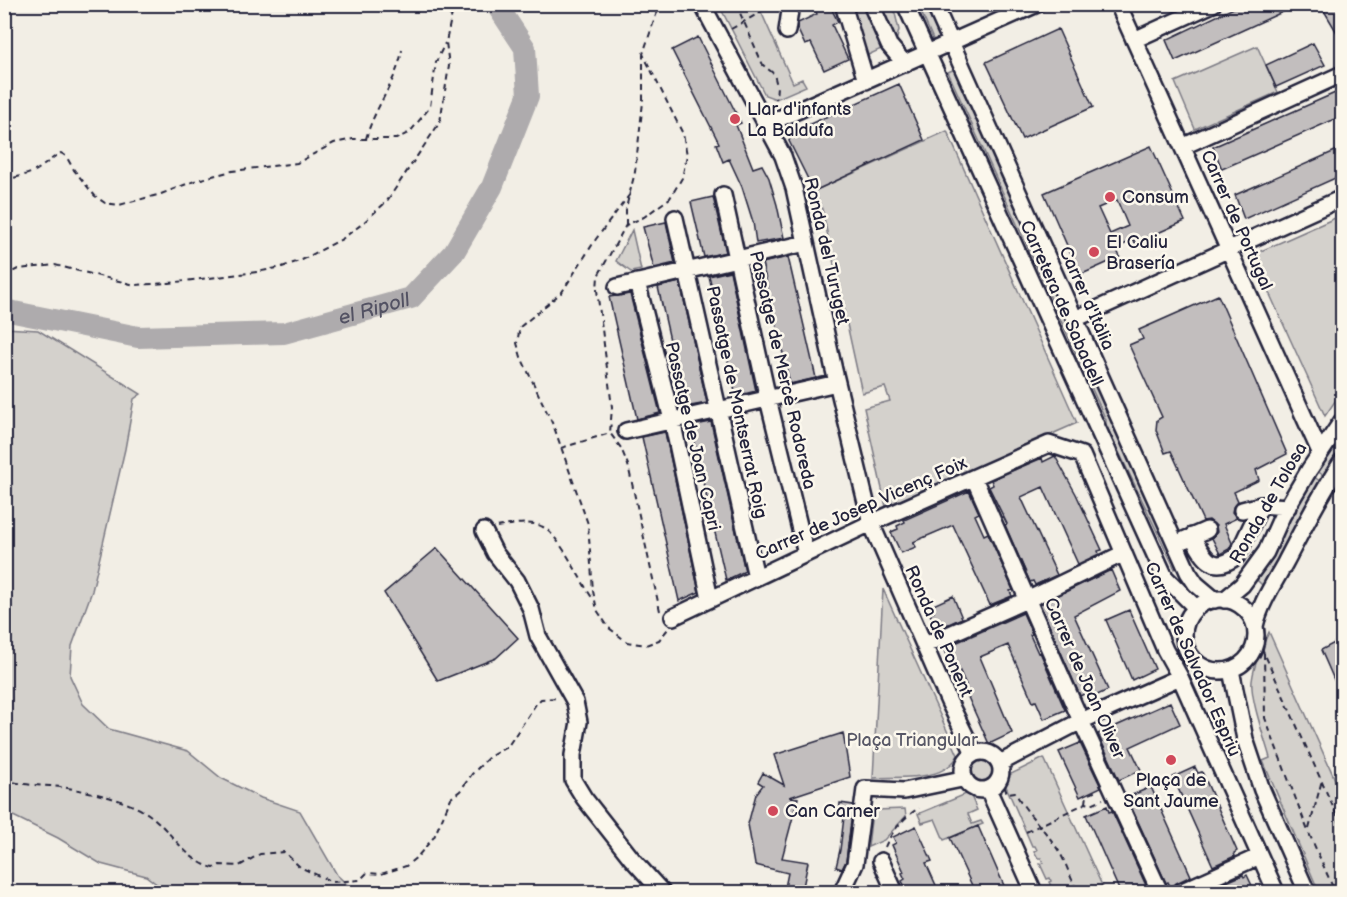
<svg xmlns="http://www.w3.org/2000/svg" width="1347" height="897" font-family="'Balsamiq Sans',sans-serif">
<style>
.green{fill:#d4d1cc;stroke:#7b7a84;stroke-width:1.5}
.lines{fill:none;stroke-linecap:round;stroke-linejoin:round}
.river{stroke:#aeabad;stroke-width:22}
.building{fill:#c2bebe;stroke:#22223b;stroke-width:1.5;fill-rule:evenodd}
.minor-casing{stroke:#22223b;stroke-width:20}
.path{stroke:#22223b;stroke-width:2;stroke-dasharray:6 4.5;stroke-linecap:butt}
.minor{stroke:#fbf7ec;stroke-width:15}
.poi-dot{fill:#d1495b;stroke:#fbf7ec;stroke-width:2}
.labels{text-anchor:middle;stroke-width:5;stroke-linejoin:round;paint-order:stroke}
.poi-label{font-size:18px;fill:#22223b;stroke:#fbf7ec;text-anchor:start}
.street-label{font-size:18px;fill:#22223b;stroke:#fbf7ec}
.park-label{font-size:18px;fill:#575766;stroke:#fbf7ec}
.water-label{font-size:20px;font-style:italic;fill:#535263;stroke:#fbf7ec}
</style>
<rect width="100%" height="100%" fill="#f2eee5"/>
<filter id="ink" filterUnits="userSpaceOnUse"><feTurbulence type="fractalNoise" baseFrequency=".0167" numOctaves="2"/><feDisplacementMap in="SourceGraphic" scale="12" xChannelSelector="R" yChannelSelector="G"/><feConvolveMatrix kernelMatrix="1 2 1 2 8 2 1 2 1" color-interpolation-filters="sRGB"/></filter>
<g filter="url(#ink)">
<path class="green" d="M719 5H758L793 83 802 79 806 86 776 99 765 95Z
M847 5H893L899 30 896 42 864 57Z
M918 5H925L942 43 936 46Z
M1257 46 1278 92 1195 129 1175 82Z
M955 69 1178 566 1175 569 1106 425V420L948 72Z
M947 131 1077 423 886 507 864 408 890 401 885 387 862 393 822 209 814 191Z
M1342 215V391L1325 416 1252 255Z
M632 230 641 270 631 272 616 261Z
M4 328 38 330 141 394 134 399 125 449 92 591 72 646 70 676 83 704 109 729 188 751 221 778 261 798 300 811 337 875 355 892H167L146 876 101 864 58 838 5 812Z
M1342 433V447L1324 476 1316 470Z
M1313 476 1321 482 1265 584 1262 585 1257 580Z
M883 589 958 755C944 783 900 776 873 778Z
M1269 632 1342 795V892H1319L1263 761 1270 758C1265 740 1250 698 1252 681 1254 664 1262 647 1269 632Z
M970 770a12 12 0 1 1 24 0a12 12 0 1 1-24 0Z
M1044 758 1105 892H1054L1049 882 1051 881 1050 878 1047 879 1040 864 1043 863 1041 858H1038L1034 851 1037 850 1035 846H1032L1005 784 1009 775Z
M966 794 971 796 977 810 968 814 972 824 981 821 983 824 944 840 935 819 922 823 918 814Z
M905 809 906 816 884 840 868 847 872 812 875 810Z"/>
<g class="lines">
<path class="river" id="s1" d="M4 310 138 337 284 333 411 298 454 252 492 187 528 96 525 48 496 4"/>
</g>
<path class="building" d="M812 4H829L838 22 832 25 848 59 824 70 811 43 805 45 797 28 798 23 817 14Z
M1242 4H1300L1175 61 1166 40Z
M1320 4H1342V41Z
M1058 29 1093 107 1022 139 986 62Z
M698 37 741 123 736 125 753 168 762 165 769 178 777 205 784 238 756 243 753 222 742 187 729 159 723 162 716 144 719 143 672 50Z
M1313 43 1325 65 1276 87 1266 65Z
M899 84 924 140 814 191 789 141 792 132Z
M1342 90V116L1222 169 1213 147Z
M1151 146 1185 221 1135 243 1134 240 1116 248 1120 257 1080 275 1044 193ZM1117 200 1128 226 1110 234 1098 208Z
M1342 148V175L1244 219 1235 195Z
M713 197 726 252 704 257 691 202Z
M666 222 675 263 654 268 643 227Z
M788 257 816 378 790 384 762 263Z
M730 271 756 391 736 396 709 276Z
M680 282 707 403 685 407 658 287Z
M630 294 660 413 637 419 609 297Z
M1218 295 1287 454 1256 470 1259 480 1234 492 1238 501 1233 507 1232 512 1237 518 1224 524 1232 543 1229 549 1220 554 1212 538 1217 532 1216 526 1209 520 1203 521 1171 451 1165 453 1156 430 1157 420 1162 417 1129 345 1143 339 1139 330Z
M711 422 745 571 726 580 690 426Z
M665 432 699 592 679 601 642 437Z
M1055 456 1076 494 1102 550 1098 551 1099 554 1078 564 1043 487 1021 497 1057 575 1035 585 1033 581 1030 582 1005 525 1007 524 989 487 993 485 991 480 1042 458 1043 462Z
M969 491 979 513 975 515 984 535 988 533 1013 590 1010 591 1012 596 990 605 953 525 913 542 916 547 901 553 891 532 898 529 897 526 905 522 904 520Z
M437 548 518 638 496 658 438 681 384 593Z
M1111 570 1120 591 1074 615 1108 690 1087 700 1084 694 1080 696 1040 604Z
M953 596 962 618 940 628 938 624 935 625 930 614 934 612 931 606Z
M1129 610 1155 669 1132 680 1106 620Z
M1023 613 1032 634 1030 635 1038 653 1040 652 1065 710 1044 719 1036 701 1033 702 1008 645 980 657 1012 733 989 744 963 686 966 685 958 667 953 669 944 648Z
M1342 639V698L1321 650Z
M1170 702 1180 724 1130 747 1141 770 1119 780 1098 734Z
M843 733 850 777 790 797 798 798 782 858 808 862 802 892H784L788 873 755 865 748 824 756 794 763 785 758 782 763 773 784 785 774 755Z
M1080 743 1101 787 1080 797 1059 752Z
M1195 767 1198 773 1202 772 1237 851 1234 853 1235 856 1213 866 1173 777Z
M1151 787 1191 876 1176 883 1171 888 1168 882 1166 883 1130 804 1133 803 1130 796Z
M840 803 853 805 846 861 842 869 836 867 840 850 844 817H839Z
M1107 806 1109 812 1112 811 1149 892H1120L1086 815Z
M916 826 932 861 926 863 939 892H908L902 881 905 879 902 873 904 872 892 845 896 843 893 837Z
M978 826 1005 888 1001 890 1003 892H975L950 838Z
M1243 875 1244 877 1247 875 1255 892H1203Z"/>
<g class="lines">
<g class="minor-casing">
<path id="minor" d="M702 4 783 156 794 188 834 370 871 523 949 702 974 753
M843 4 866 81
M871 4 889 45 905 64
M905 4 1165 577 1196 608
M934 4 1188 572 1196 584 1215 600
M1118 4 1320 452
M787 31 791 4
M1134 40 1213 4
M765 125 1037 4
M1184 146 1342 74
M723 195 768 399 806 554
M675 218 756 577
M637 282 672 420 710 599
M617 287 806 243
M1075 319 1342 198
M626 431 837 383
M974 478 1081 721 1160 892
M1242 510 1261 505 1288 507
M484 531 495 553 517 581 531 609 538 636 575 702 579 722 573 755V780L584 798 632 859 662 892
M1192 536C1204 557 1212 575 1237 556L1261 505
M1184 540 1207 530
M1184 635a36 36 0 1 1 72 0a36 36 0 1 1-72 0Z
M1224 600 1242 585 1266 552 1282 516 1309 470 1342 421
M673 617 871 523 1049 444 1082 455 1165 650 1180 677 1276 892
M1255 626C1260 604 1274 583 1285 563 1303 529 1320 494 1342 462
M925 645 1029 599 1124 553
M1231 670 1245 739 1262 790 1307 892
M963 771a19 19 0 1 1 38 0a19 19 0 1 1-38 0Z
M1000 763 1081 721 1180 677
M988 789 1034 892
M881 861 895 892
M842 892 855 864 865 789 904 791 957 780 963 776
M1180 892 1260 856"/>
</g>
<path class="path" d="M439 4 451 16
M736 4 763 65 774 74 777 86 776 99
M731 29 761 12
M366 139C374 107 397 82 402 50
M4 180C16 177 31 175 41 167 49 162 51 158 61 153L66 156 74 170 95 196 105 203 119 205 161 194 197 180 232 171 297 163 334 143 353 139H396L410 132 430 107 436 62 445 43
M630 194 596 239 562 292 520 327 517 343 521 357 554 427 588 524 593 591 597 610 609 628 627 642 646 645 659 640 668 629
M626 225V208L635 172 643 102V55
M4 276 18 269 55 265 135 285 169 283 257 272 282 267 302 260 342 239 362 224 387 201 440 122 449 66 446 42 454 4
M561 448 610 433
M497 527C511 525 530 520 543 527 561 537 580 581 593 599
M660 611 628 465 621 448 610 433 612 407 597 290 598 276 626 225 644 217 670 198 682 178 687 155 683 134 643 54 656 15 662 4
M1262 637 1261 646 1342 827
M1264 653 1265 718 1308 831 1335 892
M4 779C20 785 34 785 50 786 77 788 129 799 151 816 172 832 187 862 214 868L220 865 239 866 260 854 284 852 300 867 332 882 360 880 367 873 381 874 406 866 418 856 434 837 451 798 460 791 472 774 489 757 508 746 536 704 541 699 558 698
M1004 786 1007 793 1015 792C1027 815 1047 831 1060 853 1067 865 1071 880 1078 892
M1086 803 1087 795 1099 790
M1309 829 1322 780
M1026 832 1086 803 1091 804 1103 799
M885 847C891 832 905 816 919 808"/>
<use href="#minor" class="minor"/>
</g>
</g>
<g class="poi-dot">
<circle cx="735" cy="119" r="6"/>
<circle cx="1110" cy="197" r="6"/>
<circle cx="1094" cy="252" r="6"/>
<circle cx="1171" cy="760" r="6"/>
<circle cx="773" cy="811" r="6"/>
</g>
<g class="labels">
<g class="poi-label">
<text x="747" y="115">Llar d'infants<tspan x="747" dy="21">La Baldufa</tspan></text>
<text x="1122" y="203">Consum</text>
<text x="1106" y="248">El Caliu<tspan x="1106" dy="21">Brasería</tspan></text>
<text x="1171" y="786" text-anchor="middle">Plaça de<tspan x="1171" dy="21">Sant Jaume</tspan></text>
<text x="785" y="817">Can Carner</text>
</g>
<g class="street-label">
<text transform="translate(1237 220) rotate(66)" y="6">Carrer de Portugal</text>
<text transform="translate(827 251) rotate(77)" y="6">Ronda del Turuget</text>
<text transform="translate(1087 298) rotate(66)" y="6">Carrer d'Itàlia</text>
<text transform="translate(1062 303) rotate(66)" y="6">Carretera de Sabadell</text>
<text transform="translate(783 370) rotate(77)" y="6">Passatge de Mercè Rodoreda</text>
<text transform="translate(737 402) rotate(78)" y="6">Passatge de Montserrat Roig</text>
<text transform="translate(693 436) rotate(77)" y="6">Passatge de Joan Capri</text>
<text transform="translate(1268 503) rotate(-60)" y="6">Ronda de Tolosa</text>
<text transform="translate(861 508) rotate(-24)" y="6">Carrer de Josep Vicenç Foix</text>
<text transform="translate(939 631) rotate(66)" y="6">Ronda de Ponent</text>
<text transform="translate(1193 659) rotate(66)" y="6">Carrer de Salvador Espriu</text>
<text transform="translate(1085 678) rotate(66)" y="6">Carrer de Joan Oliver</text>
</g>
<g class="park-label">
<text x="912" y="746">Plaça Triangular</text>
</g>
<g class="water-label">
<text dy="7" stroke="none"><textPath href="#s1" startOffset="376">el Ripoll</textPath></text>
</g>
</g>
<rect width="1347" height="897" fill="none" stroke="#fbf7ec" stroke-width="24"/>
<rect x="12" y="12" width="1323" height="873" fill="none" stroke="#22223b" stroke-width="2" filter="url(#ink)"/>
</svg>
